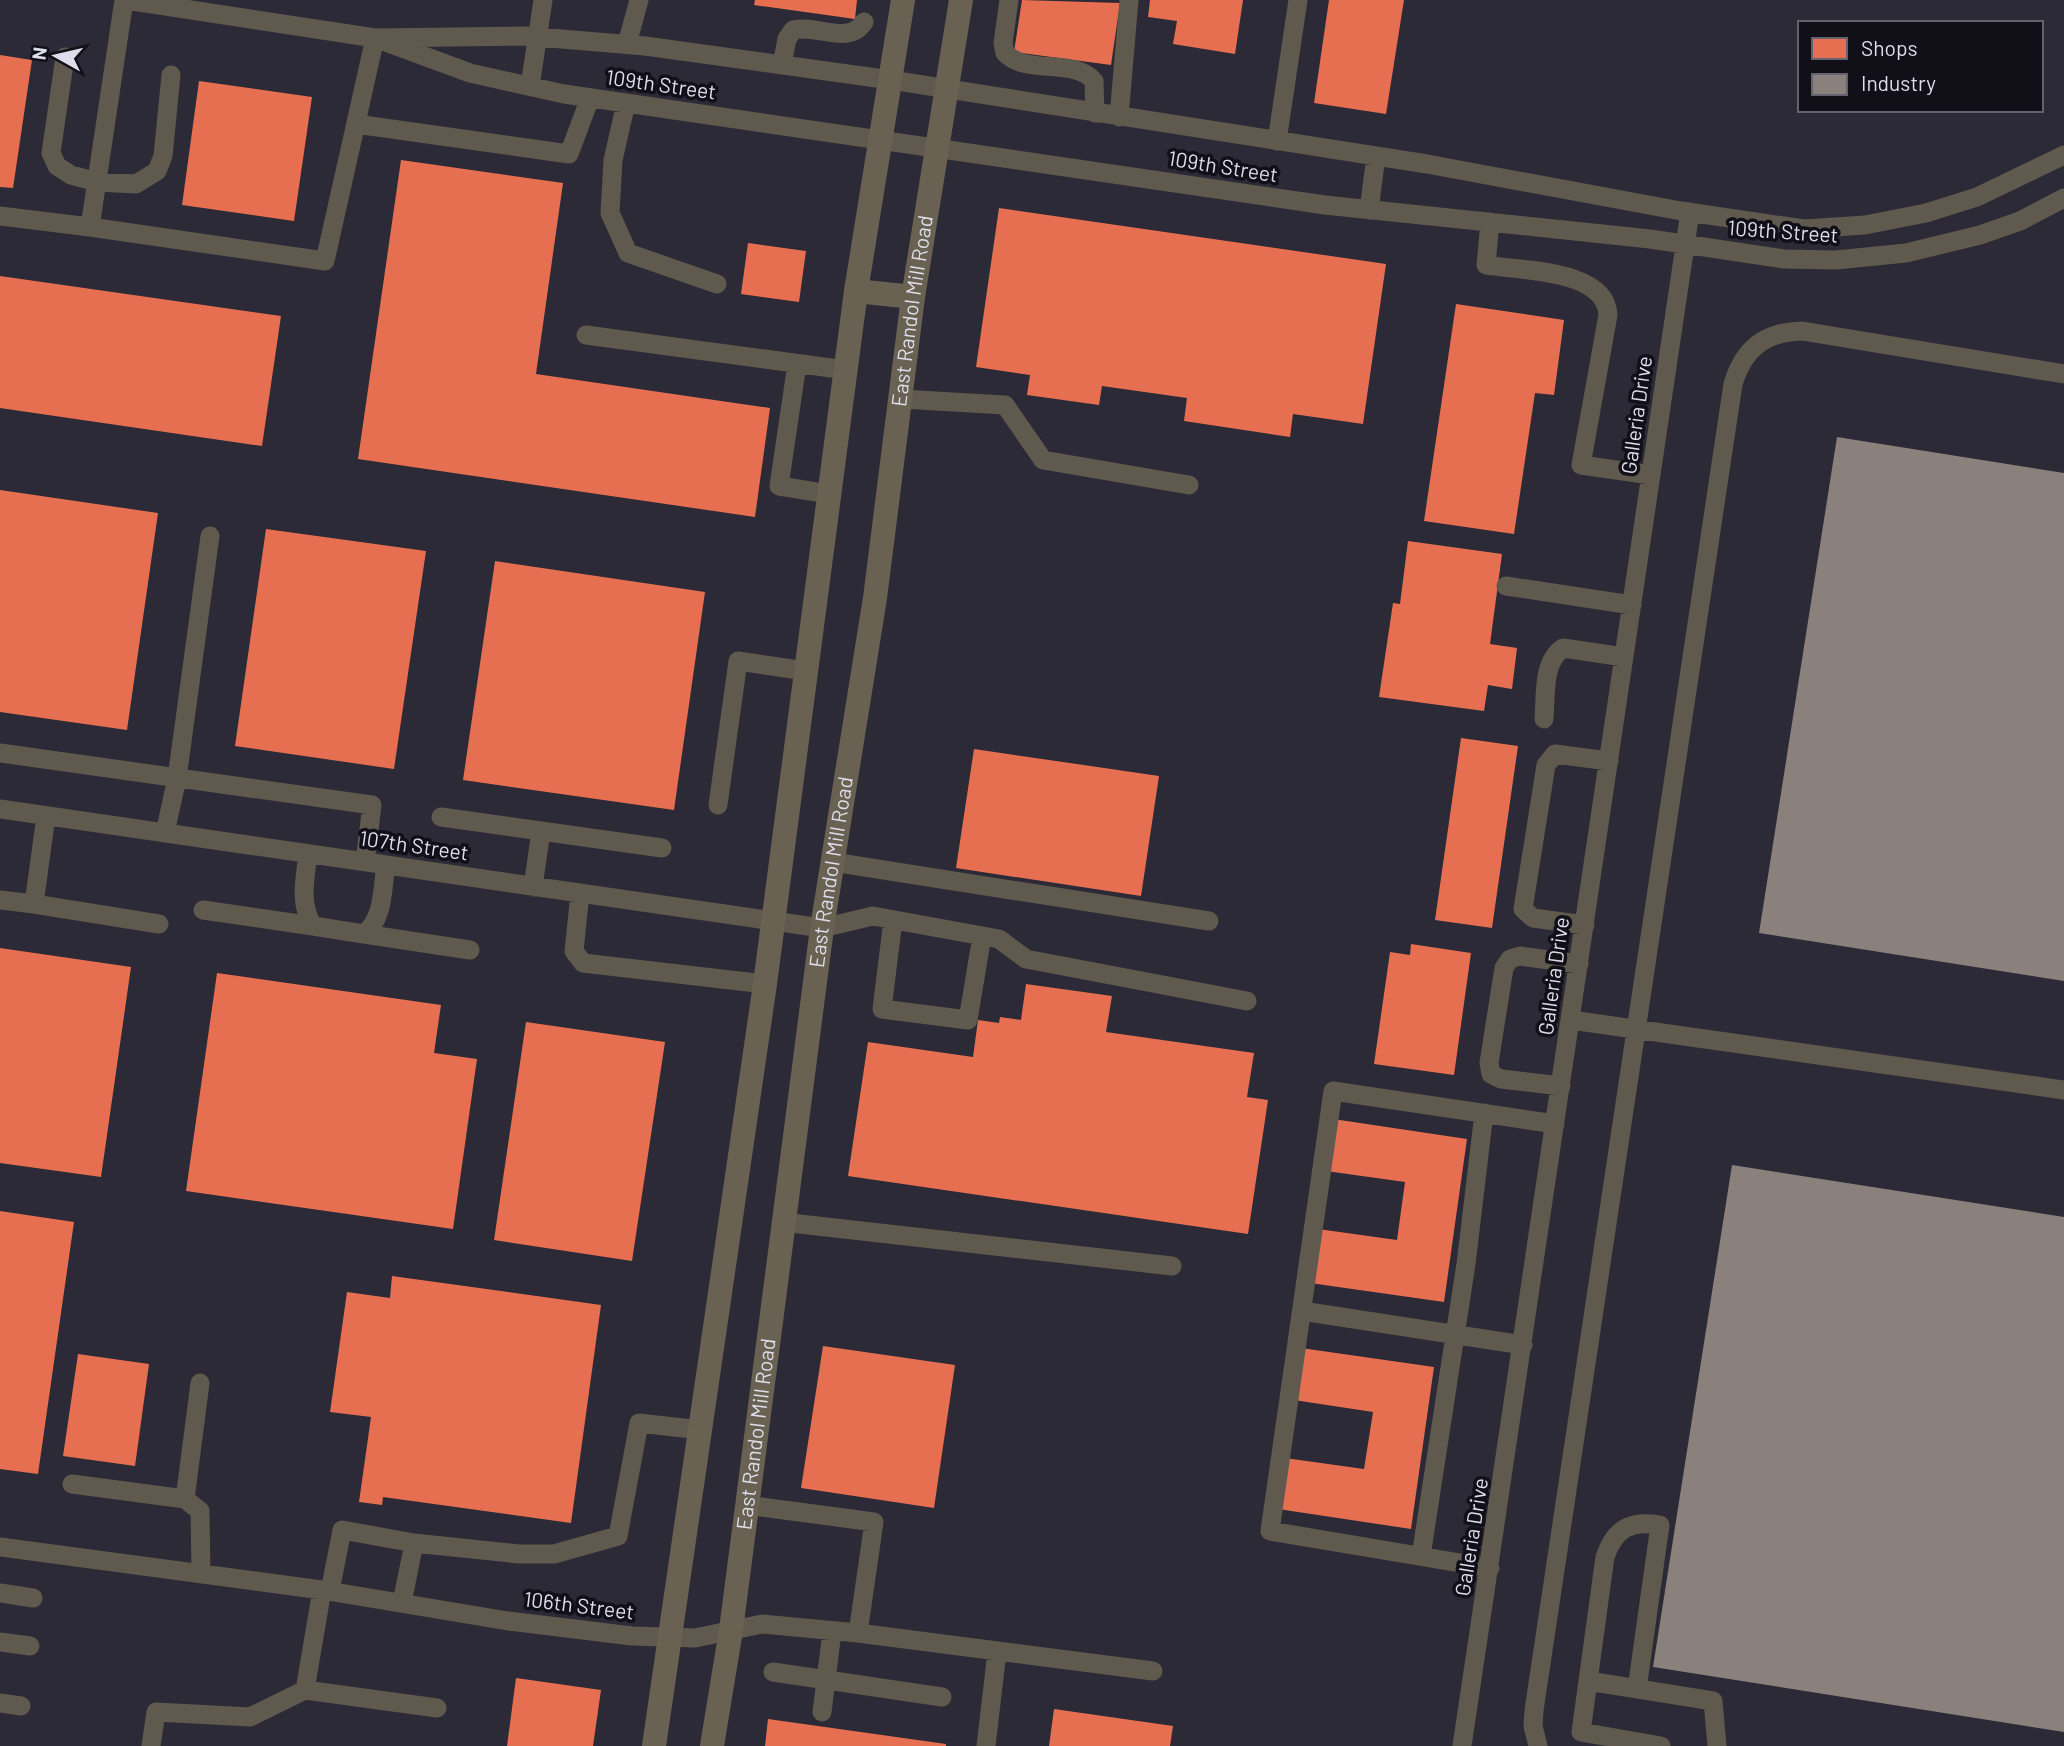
<svg xmlns="http://www.w3.org/2000/svg" width="2064" height="1746" font-family="Barlow,sans-serif">
<style>
.shops{fill:#e76f51}
.industry{fill:#8a817c}
.lines{fill:none;stroke-linecap:round;stroke-linejoin:round}
.minor{stroke:#60594d;stroke-width:19}
.major{stroke:#696152;stroke-width:24}
.labels{text-anchor:middle;stroke-width:7;stroke-linejoin:round;paint-order:stroke}
.street-label{font-size:21px;fill:#deddea;stroke:#111019}
</style>
<rect width="100%" height="100%" fill="#2c2a36"/>
<path class="shops" d="M755 0H857L855 19 754 5Z
M1022 0 1120 3 1111 65 1014 52Z
M1150 0H1243L1235 54 1173 44 1177 21 1148 17Z
M1329 0H1404L1386 114 1314 103Z
M0 55 32 60 13 188 0 187Z
M199 81 312 97 294 221 182 205Z
M401 160 563 183 536 374 770 408 755 517 358 459Z
M999 208 1386 264 1363 424 1293 414 1290 437 1184 421 1187 398 1102 386 1099 405 1027 395 1030 375 976 367Z
M748 243 806 251 799 302 741 294Z
M0 276 281 316 262 446 0 408Z
M1456 304 1564 320 1554 395 1535 393 1514 534 1424 521Z
M0 490 158 513 127 730 0 712Z
M266 529 426 551 394 769 235 746Z
M1408 541 1502 554 1490 644 1517 648 1512 689 1488 685 1484 711 1379 697 1393 603 1400 604Z
M495 561 705 592 674 810 463 780Z
M1461 738 1518 746 1492 928 1435 920Z
M974 749 1159 776 1141 896 956 868Z
M1411 944 1471 953 1454 1075 1374 1064 1390 952 1410 955Z
M0 948 131 967 101 1177 0 1163Z
M217 973 441 1005 434 1053 477 1059 453 1229 186 1191Z
M1026 984 1112 996 1106 1032 1254 1053 1247 1097 1268 1100 1248 1234 848 1176 868 1042 973 1057 978 1020 999 1023 1000 1017 1021 1020Z
M526 1022 665 1042 632 1261 494 1240Z
M1333 1119 1467 1139 1444 1302 1310 1283 1318 1229 1397 1240 1405 1182 1326 1171Z
M0 1211 74 1222 38 1474 0 1469Z
M392 1276 601 1305 571 1523 383 1497 382 1505 359 1502 371 1417 330 1412 347 1292 390 1298Z
M823 1346 955 1365 934 1508 801 1488Z
M1301 1348 1434 1367 1411 1529 1278 1509 1285 1458 1364 1469 1373 1412 1294 1400Z
M78 1354 149 1364 135 1466 63 1456Z
M516 1678 601 1690 593 1746H507Z
M1054 1709 1173 1726 1170 1746H1049Z
M768 1719 946 1744V1746H765Z"/>
<path class="industry" d="M1837 437 2064 473V981L1759 933Z
M1732 1165 2064 1217V1732L1653 1667Z"/>
<g class="lines">
<path class="minor" d="M124 0 90 227 325 261 375 38
M126 0 375 38 526 36 645 46 891 80 1427 164 1681 211 1804 229 1865 225 1926 213 1977 197 2064 155
M1009 0 1003 43 1005 53C1028 76 1073 57 1094 81L1095 113
M386 42 470 73 564 94 1325 205 1650 239 1784 259 1836 260 1906 253 1980 235 2020 221 2064 198
M627 44 639 0
M65 57 51 153 57 166 71 175 97 182 136 184 157 171 163 156 171 75
M782 65 787 39 793 30C817 24 849 46 864 22
M530 86 543 0
M626 103 613 160 610 213 628 253 717 284
M1119 117 1129 0
M356 124 569 154 590 98
M1277 141 1298 0
M1369 210 1376 156
M0 216 90 227
M1490 222 1486 265C1521 271 1606 269 1608 315L1581 465 1651 475
M586 335 846 370
M797 364 779 486 829 494
M901 399 1005 405 1043 460 1189 485
M1506 586 1632 605
M1544 719C1546 696 1542 662 1563 648L1624 657
M0 753 372 805 365 862
M718 805 738 661 806 671
M0 809 822 928 873 916 999 939 1026 959 1247 1001
M46 816 34 904 159 924
M441 817 541 831 533 887
M541 831 662 848
M165 833 177 778 210 536
M308 854C305 879 299 904 313 926L364 934C384 919 382 889 386 865
M833 862 1209 921
M580 894 574 951 583 963 765 984
M0 900 34 904
M203 910 313 926
M893 920 882 1009 968 1020 982 936
M1585 925 1533 918 1523 909 1546 765 1555 754 1609 761
M364 934 470 950
M1571 1020 2064 1090
M1561 1086 1501 1079 1491 1074 1489 1063 1504 968 1510 959 1520 956 1579 964
M782 1222 1172 1266
M1302 1311 1523 1345
M72 1484 185 1499 200 1511 201 1574
M185 1499 200 1383
M746 1505 874 1522 858 1633
M0 1547 322 1590 508 1621 632 1636 695 1638 762 1624 858 1633 1153 1671
M1421 1556 1466 1264 1484 1113
M1490 1568 1270 1531 1333 1091 1555 1124
M330 1591 342 1530 414 1543 519 1554H554L618 1536 639 1423 701 1430
M0 1593 33 1598
M402 1603 414 1543
M0 1642 30 1646
M773 1672 942 1697
M1588 1681 1713 1701 1717 1746
M1637 1689 1660 1525C1631 1520 1615 1528 1605 1557L1581 1732 1661 1746
M305 1690 437 1708
M0 1703 21 1706
M822 1712 832 1632
M151 1746 156 1712 250 1717 305 1690 322 1590
M986 1746 997 1652
M1462 1746 1690 212
M1538 1746 1533 1726 1534 1710 1733 384C1744 348 1765 332 1802 331L2064 374"/>
<g class="major">
<path d="M856 291 913 297"/>
<path d="M654 1746 765 984 856 291 903 0"/>
<path id="s1" d="M712 1746 731 1630 822 928 875 598 913 297 961 0"/>
</g>
</g>
<g class="labels">
<g class="street-label">
<text transform="translate(661 85) rotate(8)" y="7">109th Street</text>
<text transform="translate(1223 167) rotate(9)" y="7">109th Street</text>
<text transform="translate(1783 232) rotate(4)" y="7">109th Street</text>
<text dy="7" stroke="none"><textPath href="#s1" startOffset="1449">East Randol Mill Road</textPath></text>
<text transform="translate(1637 415) rotate(-82)" y="7">Galleria Drive</text>
<text transform="translate(414 846) rotate(8)" y="7">107th Street</text>
<text dy="7" stroke="none"><textPath href="#s1" startOffset="882">East Randol Mill Road</textPath></text>
<text transform="translate(1554 976) rotate(-82)" y="7">Galleria Drive</text>
<text dy="7" stroke="none"><textPath href="#s1" startOffset="315">East Randol Mill Road</textPath></text>
<text transform="translate(1472 1537) rotate(-81)" y="7">Galleria Drive</text>
<text transform="translate(579 1606) rotate(7)" y="7">106th Street</text>
</g>
</g>
<rect x="1798" y="21" width="245" height="91" fill="#111019" stroke="#63626d" stroke-width="2"/>
<rect x="1812" y="38" width="35" height="21" fill="#e76f51" stroke="#63626d" stroke-width="2"/>
<text x="1861" y="56" font-size="21" fill="#deddea">Shops</text>
<rect x="1812" y="74" width="35" height="21" fill="#8a817c" stroke="#63626d" stroke-width="2"/>
<text x="1861" y="91" font-size="21" fill="#deddea">Industry</text>
<g transform="translate(56 56) rotate(278)" stroke="#111019" stroke-width="5" paint-order="stroke">
<path d="M0-5L12 26L0 18L-12 26Z" fill="#deddea"/>
<text y="-10" font-size="19" font-weight="bold" text-anchor="middle" fill="#deddea">N</text>
</g>
</svg>
